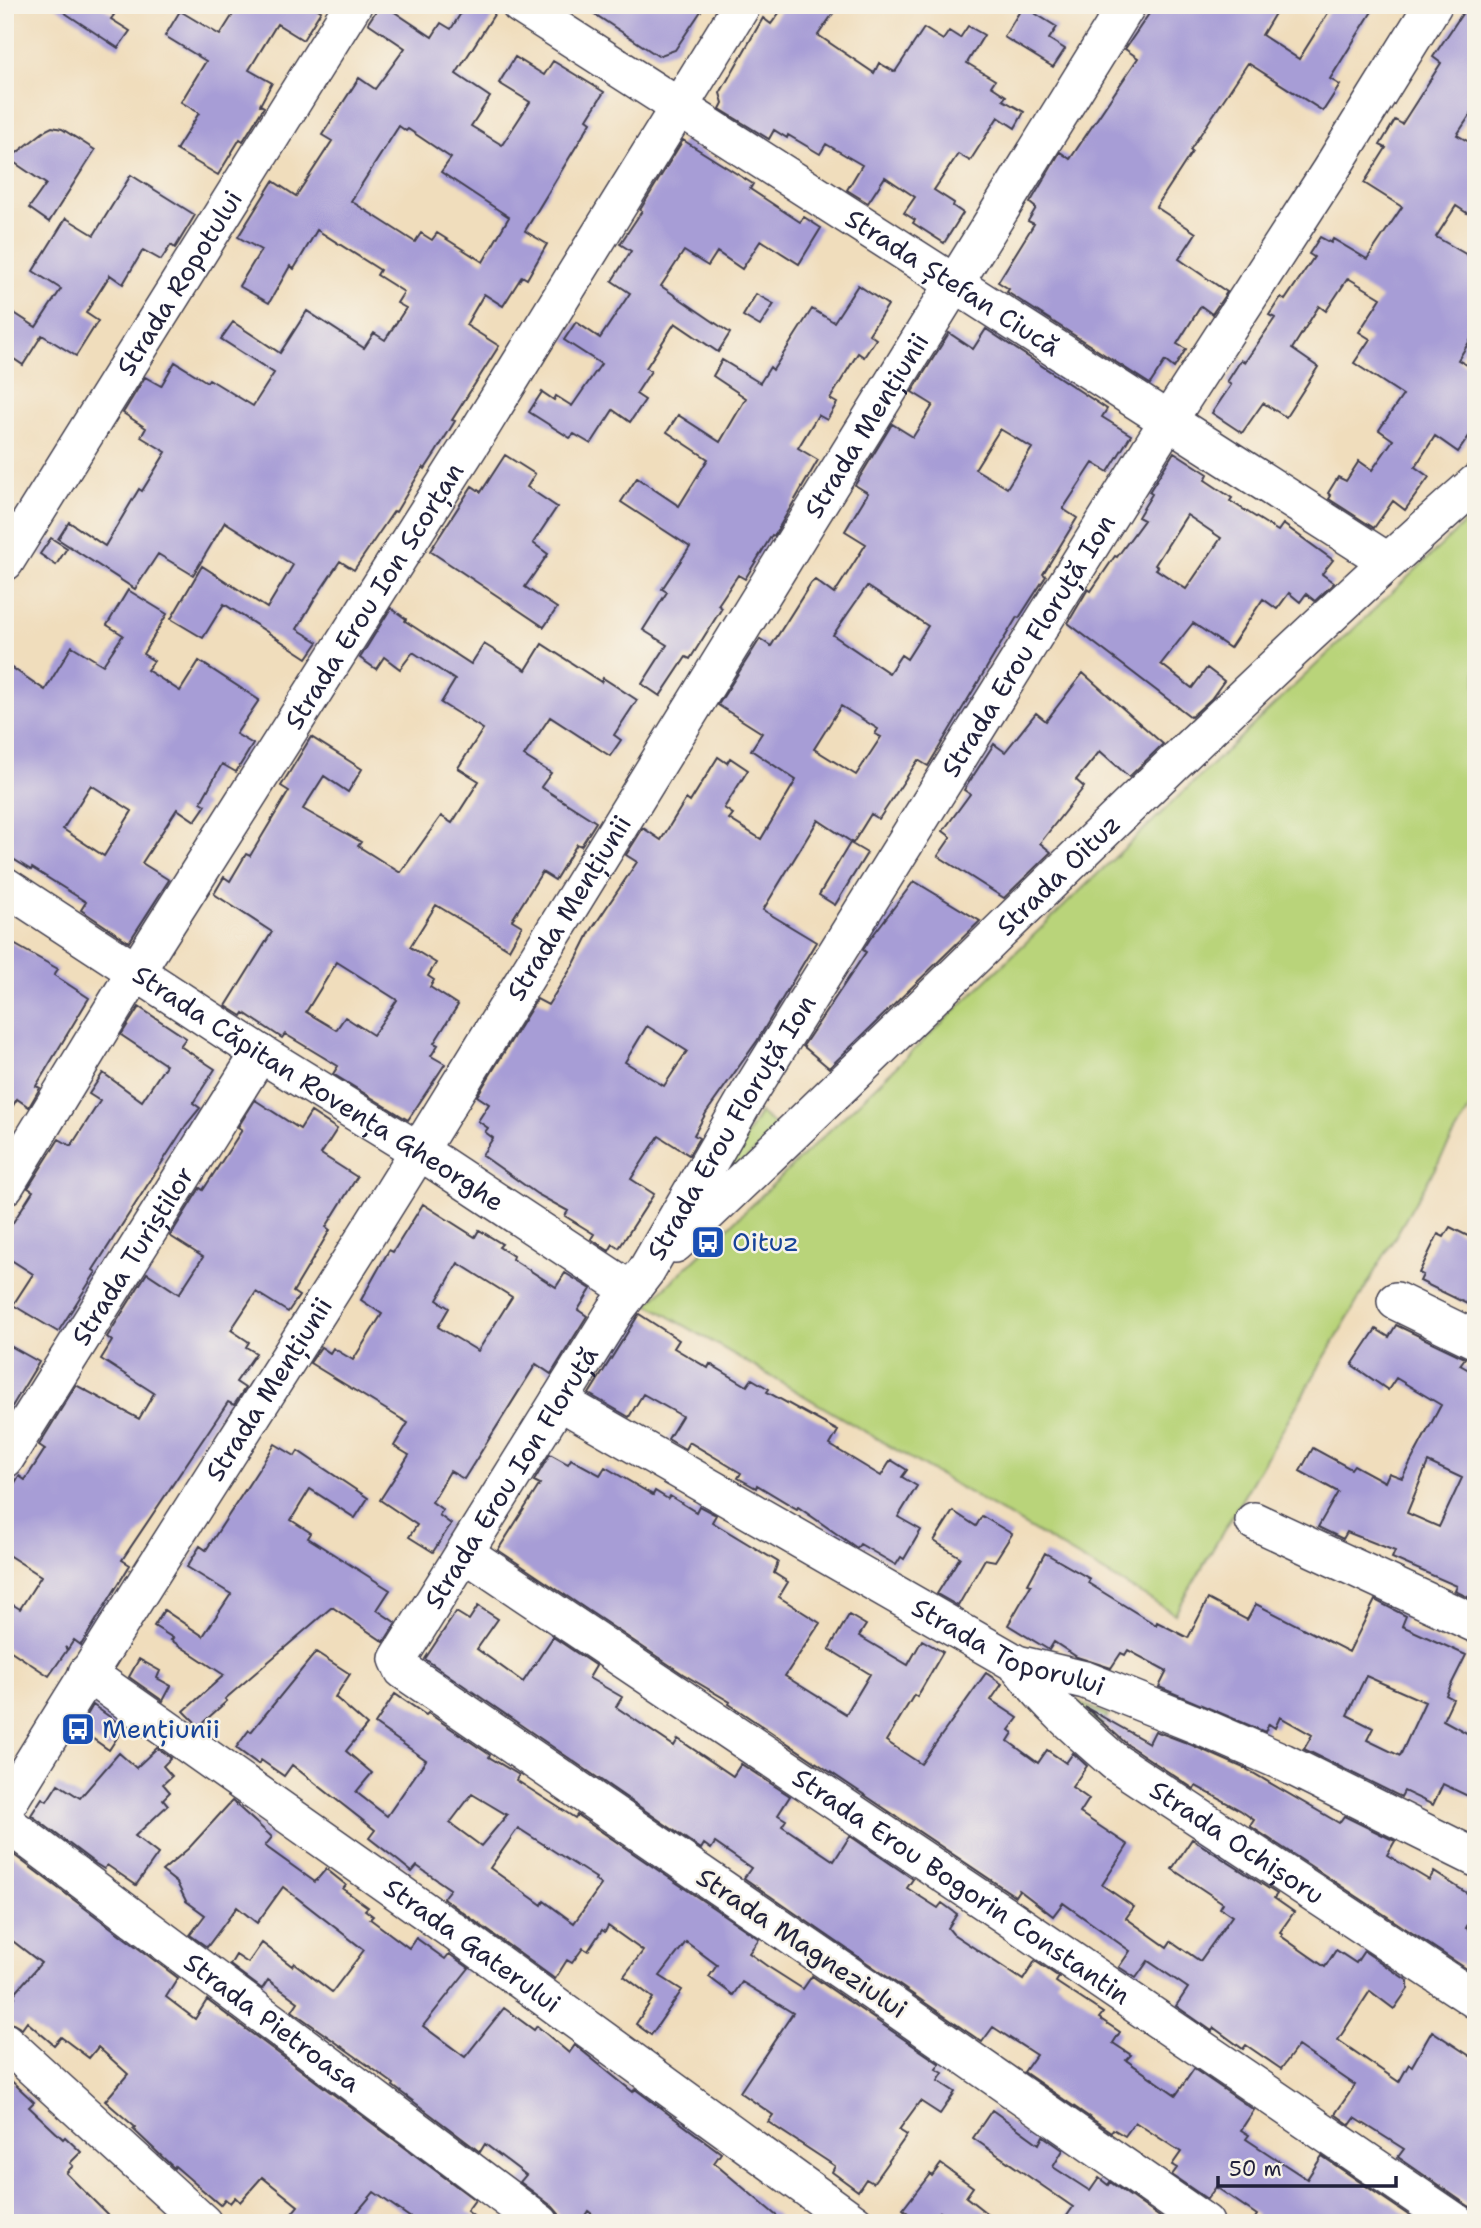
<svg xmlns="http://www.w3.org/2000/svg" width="1481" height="2228" font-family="'Shantell Sans',sans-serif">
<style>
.green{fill:#b9d47a;stroke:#6e7b5a;stroke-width:2}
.building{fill:#a79dd6;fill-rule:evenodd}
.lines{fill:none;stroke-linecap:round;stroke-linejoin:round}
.minor-casing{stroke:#413e4e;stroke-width:40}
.minor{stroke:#fff;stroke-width:37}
.labels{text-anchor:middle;stroke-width:5;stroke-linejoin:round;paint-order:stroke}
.street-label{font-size:26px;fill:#22223b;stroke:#f7f3e8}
.transit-label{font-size:26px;fill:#164399;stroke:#f7f3e8;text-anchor:start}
</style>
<rect width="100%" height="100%" fill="#f7f3e8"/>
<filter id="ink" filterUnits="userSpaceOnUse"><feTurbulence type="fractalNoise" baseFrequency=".0143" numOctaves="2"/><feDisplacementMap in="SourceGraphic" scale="14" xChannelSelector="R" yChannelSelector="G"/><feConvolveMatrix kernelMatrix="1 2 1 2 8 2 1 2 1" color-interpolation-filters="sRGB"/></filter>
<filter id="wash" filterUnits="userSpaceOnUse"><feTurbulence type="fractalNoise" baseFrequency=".00686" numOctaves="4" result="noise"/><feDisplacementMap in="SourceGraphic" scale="28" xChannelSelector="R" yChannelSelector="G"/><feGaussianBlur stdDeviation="1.57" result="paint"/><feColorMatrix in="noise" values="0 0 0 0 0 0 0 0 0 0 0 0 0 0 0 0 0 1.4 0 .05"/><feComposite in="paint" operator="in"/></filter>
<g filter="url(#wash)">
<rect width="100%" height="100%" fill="#f0ddbc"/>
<path class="green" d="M1476 512V1098L1175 1614 648 1304Z
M760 1113 780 1129 731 1173 728 1168Z
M1074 1700 1108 1715 1097 1736 1068 1712Z"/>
<g id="blocks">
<path class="building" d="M53 5H99L114 15 111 19 130 31 118 48Z
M239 5H311L321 11 303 40 277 24 249 70 272 83 260 105 264 107 243 141 240 139 218 175 176 150 199 113 181 102 206 61 165 36 180 11 220 35Z
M380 5H384L432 37 441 23 451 29 466 5H483L495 13 456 74 490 97 471 126 502 145 530 102 499 83 515 57 544 75 553 61 604 92 587 119 591 122 525 231 547 244 527 279 522 276 503 306 484 294 466 325 499 346 452 420 455 421 436 452 425 469 423 467 396 512 394 511 354 570 340 561 314 600 297 629 318 642 307 658 224 604 203 638 171 619 202 566 267 608 293 565 225 522 193 575 158 554 135 589 58 539 69 522 105 546 139 489 142 491 166 452 141 437 146 428 123 413 145 377 161 386 175 362 207 382 209 379 253 406 274 373 221 339 233 322 280 353 307 311 364 348 374 333 385 340 406 308 397 303 404 292 377 275 380 270 317 230 294 269 290 266 269 303 239 286 261 250 238 237 273 181 296 196 332 141 322 135 359 78 375 89 405 48 368 23ZM399 126 406 131 408 129 451 158 441 172 509 217 483 262 437 233 432 240 421 233 415 242 351 201Z
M581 5H705L675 50 658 56Z
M785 5H839L818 35 874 73 879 63 895 72 924 28 943 40 949 31 960 38 968 26 984 35 967 63 995 80 991 86 1006 96 1003 100 1024 112 1015 128 998 117 970 161 958 154 934 190 954 203 953 206 963 213 944 243 913 223 915 220 904 213 915 197 885 177 868 203 847 190 862 165 826 144 820 154 788 135 787 138 774 130 769 139 720 109 723 103 720 93 763 18 771 24Z
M1155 5H1280L1262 35 1299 59 1333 5H1376L1330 79 1340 85 1323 111 1248 63 1190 150 1192 152 1156 207 1196 233 1179 259 1227 292 1212 314 1201 306 1177 344 1186 349 1174 368 1165 361 1150 384 1007 292 1009 289 998 282 1034 224 1028 221 1036 208 1030 203 1060 152 1070 159 1138 58 1125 49Z
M1468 5H1476V106L1457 135 1476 146V219L1456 206 1436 237 1476 260V331L1458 360 1476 370V426L1458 452 1435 436 1415 467 1429 477 1405 510 1393 501 1374 528 1329 499 1331 496 1328 493 1338 477 1346 481 1359 461 1372 470 1393 440 1379 430 1403 395 1354 363 1370 339 1359 332 1381 298 1348 278 1326 311 1319 306 1292 349 1318 367 1286 417 1263 403 1242 433 1212 413 1231 385 1227 382 1241 360 1245 362 1275 318 1269 315 1281 297 1285 300 1314 257 1309 254 1320 237 1331 243 1333 239 1367 259 1402 207 1364 183 1386 148 1380 145 1395 120 1402 124 1441 63 1433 57Z
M1023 6 1057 27 1049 39 1065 49 1053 67 1004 37Z
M52 127 62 129 95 150 49 222 29 208 46 184 9 159 46 130Z
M683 140 753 184 750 189 800 222 804 217 821 228 799 264 761 240 742 269 717 252 708 266 684 251 661 286 730 333 718 352 675 323 646 368 651 371 636 394 645 400 630 422 613 410 591 444 574 434 570 438 529 412 542 392 554 400 556 396 572 406 601 364 564 340 576 322 600 338 630 293 612 281 631 251 620 244 642 211 640 210Z
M131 175 195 215 175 248 171 245 161 260 143 250 123 284 110 275 86 313 98 321 76 356 42 335 23 365 5 353V307L36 327 61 289 33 271 66 218 94 235Z
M858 285 888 305 869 334 876 339 864 357 858 353 830 399 837 403 827 420 818 415 798 448 818 460 774 536 772 535 745 579 738 575 718 605 722 608 690 659 686 657 660 696 642 684 667 645 643 630 667 592 662 589 690 547 621 502 637 478 679 506 708 459 667 432 678 415 720 442 746 398 713 376 722 360 760 383 770 367 773 370 812 309 834 322Z
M756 294 774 304 760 326 743 316Z
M986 329 1107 409 1102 417 1131 435 1108 472 1093 463 1063 509 1077 518 1043 574 1046 576 1019 618 1017 617 928 766 918 760 879 819 871 814 853 843 818 820 763 910 816 942 757 1041 706 1113 694 1135 699 1138 689 1155 659 1136 631 1179 654 1194 619 1248 613 1244 609 1251 591 1239 594 1234 565 1216 568 1211 537 1194 482 1155 493 1138 485 1132 488 1128 478 1121 489 1104 477 1096 537 999 548 1005 575 962 590 932 637 862 626 855 643 828 661 840 686 799 690 802 718 757 727 763 730 758 748 770 724 808 733 814 729 819 761 839 796 780 751 750 762 733 718 705 760 639 771 646 811 583 815 580 834 594 866 544 845 531 868 493 855 485 892 424 913 437 933 405 912 392 949 333 973 349ZM1000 429 1032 448 1007 488 975 469ZM867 586 928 626 907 659 901 655 889 673 833 635ZM841 706 878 729 875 734 881 737 856 775 814 749ZM647 1026 687 1051 664 1086 625 1062Z
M1174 452 1208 474 1205 480 1232 498 1230 501 1278 531 1283 524 1333 560 1322 574 1334 583 1315 601 1306 594 1300 602 1289 593 1277 609 1263 599 1230 648 1193 623 1161 664 1192 688 1207 668 1224 681 1211 699 1191 717 1068 623 1088 589 1091 591 1115 556 1117 557 1144 520 1138 517 1152 494 1149 492ZM1187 515 1221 538 1186 589 1156 569 1158 567 1155 565Z
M505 455 535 474 527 487 557 507 533 543 548 554 525 587 557 608 544 627 430 551 472 486 481 492Z
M51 538 67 548 56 565 40 554Z
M128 590 167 614 143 654 154 661 147 670 180 691 199 661 259 700 236 734 253 744 236 772 222 764 201 802 206 805 195 821 177 809 142 863 169 880 129 942 81 910 86 902 32 868 31 870 5 854V663L45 690 72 646 103 665 123 635 107 625ZM91 785 132 811 104 856 63 829Z
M391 608 406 619 405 621 471 664 484 644 526 670 542 644 601 682 603 678 637 700 614 735 621 740 610 756 550 717 524 756 551 773 541 787 596 822 581 846 577 844 555 880 542 872 512 920 522 926 509 949 436 905 410 947 436 963 428 976 434 980 430 987 458 1005 434 1043 438 1045 431 1056 445 1064 408 1120 333 1074 338 1066 285 1034 282 1038 244 1013 242 1016 226 1006 272 932 214 894 224 877 230 881 246 854 250 856 289 791 281 786 311 737 362 769 348 792 324 776 303 809 361 842 358 846 399 872H401L441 816 452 823 479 781 458 768 483 729 441 703 455 680 413 652 400 669 384 657 376 669 360 658ZM337 962 397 1000 373 1035 345 1017 336 1030 306 1012Z
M1083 673 1163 744 1129 777 1100 751 1076 780 1084 787 1040 843 1051 852 1004 898 938 856 951 837 943 831 970 794 964 790 994 744 1005 752 1036 713 1046 721Z
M850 843 867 853 835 905 819 895Z
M914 881 980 921 829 1068 803 1046 866 952 863 950 870 939Z
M5 939 58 969 54 975 89 998 36 1086 40 1088 29 1107 17 1099 5 1119Z
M139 1007 186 1038 180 1046 215 1069 193 1103 200 1108 186 1125 93 1270 96 1272 58 1332 13 1305 33 1274 5 1256V1235L33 1191 28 1188 59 1139 71 1146 100 1101 89 1094 103 1073 142 1101 166 1065 121 1035Z
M255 1100 300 1129 311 1112 337 1129 321 1154 357 1177 326 1227 330 1230 293 1292 299 1296 288 1312 256 1292 231 1330 249 1342 246 1347 256 1353 236 1382 245 1388 234 1405 228 1402 122 1560 130 1565 81 1645 74 1640 68 1649 65 1647 67 1650 49 1676 5 1647V1600L20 1609 41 1576 5 1553V1499L19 1476 25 1480 45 1449 39 1445 76 1385 139 1419 154 1393 101 1359 112 1341 107 1337 147 1273 179 1294 203 1257 170 1236 200 1188 203 1190 242 1130 238 1127Z
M423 1204 475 1237 479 1230 502 1244 499 1247 513 1256 512 1259 556 1287 565 1273 591 1289 578 1310 587 1316 551 1374 536 1364 464 1479 450 1471 432 1502 443 1510 439 1515 451 1524 433 1552 409 1537 417 1525 380 1500 409 1455 394 1446 408 1423 310 1363 321 1347 330 1353 333 1348 353 1360 382 1314 361 1300 389 1250 393 1252ZM458 1263 512 1297 478 1351 438 1327 449 1308 437 1300Z
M1450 1227 1476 1240V1290L1469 1305 1420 1281 1423 1275 1419 1273 1438 1234 1444 1237Z
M639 1314 679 1340 674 1348 708 1368 710 1364 747 1386 752 1379 769 1389 767 1392 838 1431 830 1445 881 1476 891 1460 907 1470 902 1477 917 1486 898 1517 921 1530 904 1559 901 1557 896 1565 860 1544 857 1548 798 1507 797 1509 757 1485 756 1488 738 1478 741 1473 689 1442 685 1449 668 1439 682 1416 643 1394 629 1417 589 1394Z
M1396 1325 1465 1358 1460 1365 1476 1374V1601L1455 1591 1457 1586 1392 1558 1395 1551 1347 1532 1343 1539 1318 1527 1338 1492 1300 1471 1313 1448 1351 1469 1354 1465 1385 1482 1389 1473 1402 1478 1441 1405 1396 1378 1388 1390 1352 1365 1376 1329 1389 1337ZM1428 1462 1462 1478 1439 1527 1407 1513Z
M5 1343 39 1362 5 1418Z
M275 1444 295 1456 298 1451 368 1498 355 1518 310 1489 291 1520 311 1533 308 1538 390 1590 377 1610 396 1623 384 1642 332 1607 225 1699 227 1701 199 1726 184 1711 224 1675 171 1640 173 1638 154 1626 164 1610 203 1636 231 1594 187 1567 200 1546 206 1550Z
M550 1454 568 1464 571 1459 600 1475 605 1467 653 1495 655 1491 668 1499 670 1496 696 1512 699 1506 716 1515 712 1522 778 1562 774 1573 788 1582 779 1597 820 1623 785 1676 846 1714 870 1674 829 1649 849 1615 866 1625 859 1636 908 1665 922 1640 943 1652 917 1697 914 1695 886 1741 921 1764 986 1673 1002 1684 991 1700 1018 1718 1009 1730 1013 1733 1008 1741 1038 1763 1047 1750 1066 1763 1073 1753 1087 1766 1072 1787 1089 1799 1080 1813 1128 1845 1102 1885 1134 1907 1126 1918 1167 1947 1171 1941 1200 1961 1232 1916 1220 1908 1223 1903 1172 1869 1192 1839 1277 1894 1274 1898 1294 1912 1280 1932 1283 1934 1281 1936 1325 1967 1336 1950 1356 1963 1364 1951 1408 1981V1989L1394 2009 1370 1991 1338 2040 1399 2082 1409 2064 1412 2066 1432 2031 1476 2060V2204L1470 2207 1398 2157 1404 2149 1355 2118 1350 2125 1335 2114 1355 2085 1298 2046 1281 2069 1246 2045 1243 2049 1214 2028 1212 2031 1176 2006 1188 1988 1148 1961 1136 1978 1119 1967 1130 1951 1063 1903 1053 1916 1019 1890 1015 1896 729 1704 730 1702 683 1674 498 1550 540 1484 534 1481Z
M953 1511 976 1526 982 1516 1012 1534 995 1561 985 1559 958 1606 937 1594 960 1557 934 1541Z
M1045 1553 1090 1579 1088 1583 1156 1625 1157 1622 1188 1638 1208 1599 1247 1620 1256 1604 1349 1652 1375 1600 1406 1616 1402 1626 1466 1655 1446 1695 1453 1699 1443 1720 1476 1738V1800L1443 1784 1433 1805 1404 1791 1401 1797 1304 1749 1312 1735 1280 1717 1275 1728 1269 1724 1265 1732 1159 1687 1167 1671 1128 1650 1125 1655 1121 1653 1111 1668 1077 1657 1054 1642 1049 1650 1008 1625 1031 1585 1028 1584ZM1366 1676 1425 1702 1400 1756 1367 1740 1373 1728 1347 1715Z
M478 1606 498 1619 477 1649 523 1682 553 1637 596 1666 589 1678 622 1697 616 1707 674 1746 678 1739 733 1776 741 1764 790 1796 778 1815 786 1820 782 1826 834 1861 850 1836 913 1879 907 1888 938 1908 942 1903 957 1914 948 1928 953 1934 1023 1980 1035 1961 1059 1977 1056 1982 1103 2013 1099 2018 1120 2032 1113 2043 1131 2055 1126 2060 1176 2095 1194 2069 1254 2110 1241 2130 1249 2135 1246 2139 1267 2153 1307 2179 1322 2156 1417 2221 1413 2223H1252L1257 2215 1216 2187 1207 2199 1172 2175 1177 2168 1172 2165 1181 2152 1135 2122 1125 2136 1113 2129 1111 2132 1024 2072 1036 2055 993 2027 982 2042 744 1878 751 1868 715 1843 711 1849 704 1844 701 1849 425 1659 456 1612 469 1620Z
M316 1652 350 1674 335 1697 367 1725 346 1751 372 1773 356 1792 387 1816 426 1760 375 1724 395 1694 426 1715 428 1713 490 1755 489 1757 519 1775 516 1780 575 1818 577 1815 759 1939 749 1953 767 1966 803 1989 812 1976 940 2064 936 2069 943 2073 938 2081 955 2092 940 2114 920 2101 899 2130 907 2135 873 2183 866 2179 858 2191 832 2172 835 2166 768 2122 773 2115 740 2092 793 2013 742 1982 733 1995 709 1977 717 1965 686 1942 660 1976 682 1990 651 2035 636 2024 653 1998 624 1976 643 1951 608 1926 605 1932 602 1930 588 1951 583 1948 572 1963 567 1960 555 1979 443 1898 450 1889 417 1866 412 1872 396 1859 369 1838 375 1830 292 1765 284 1776 261 1760 258 1764 236 1748 249 1730 251 1732ZM472 1794 507 1815 481 1846 450 1823ZM518 1828 596 1878 595 1880 601 1885 574 1923 544 1901 542 1905 490 1868Z
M139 1659 160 1671 157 1678 171 1686 163 1701 129 1677Z
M93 1705 124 1727 109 1750 79 1729Z
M1085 1707 1149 1743 1155 1731 1187 1743 1246 1769 1339 1823 1344 1816 1395 1841 1387 1855 1429 1880 1434 1872 1476 1899V1910L1466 1928 1476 1933V1975L1250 1826 1254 1820 1240 1810 1196 1786 1194 1789 1128 1745Z
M157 1748 171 1758 163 1766 172 1776 163 1784 170 1792 163 1799 168 1805 135 1836 158 1854 136 1885 107 1865 104 1869 96 1864 31 1815 42 1798 47 1801 58 1784 80 1798 119 1753 136 1768Z
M232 1801 272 1837 265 1846 315 1882 326 1869 346 1885 343 1889 368 1907 365 1910 373 1916 370 1919 409 1948 416 1938 445 1959 449 1954 469 1968 423 2026 465 2057 504 2008 534 2030 537 2026 569 2053 575 2045 633 2092 635 2089 721 2153 714 2163 785 2223H604L588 2211 580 2223H561L559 2214 553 2207 520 2182 526 2175 485 2144 480 2152 393 2086 394 2084 292 2011 298 2002 268 1980 262 1989 230 1965 236 1955 248 1963 262 1943 292 1966 294 1963 332 1992 364 1950 283 1887 257 1923 237 1907 207 1947 190 1935 205 1915 186 1901 177 1883 162 1871 189 1848Z
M10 1852 178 1978 166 1997 195 2019 207 2000 475 2200 467 2211 482 2223H418L374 2192 348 2223H284L298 2206 262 2177 240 2202 235 2197 230 2203 225 2199 220 2205 175 2166 174 2168 133 2129 135 2127 105 2101 128 2074 98 2047 89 2058 61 2037 54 2045 27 2022 22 2029 10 2022H5V2008L15 1997 13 1995 41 1963 5 1935V1859Z
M5 2075 34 2102 29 2107 63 2139 65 2137 81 2152 70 2163 73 2166 66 2173 116 2223H5Z
M992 2110 1039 2144 1043 2136 1063 2150 1053 2167 1090 2191 1099 2178 1108 2185 1110 2182 1168 2223H1062L1073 2207 973 2138Z
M941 2164 973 2187 966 2197 999 2223H954L940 2212 931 2223H920L903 2209 930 2174 932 2176Z"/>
</g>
</g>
<g filter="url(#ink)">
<use href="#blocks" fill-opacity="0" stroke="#413e4e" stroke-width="2"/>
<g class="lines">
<g class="minor-casing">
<g id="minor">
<path id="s1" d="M520 5 1387 561"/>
<path id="s2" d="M5 562 353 5"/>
<path id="s3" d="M5 886 260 1053 438 1163 630 1290"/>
<path id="s4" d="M5 1186 125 989 478 432 742 5"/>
<path id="s5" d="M675 1244C944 993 1199 727 1476 483"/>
<path d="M1396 1301 1476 1340"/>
<path id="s6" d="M559 1401 1017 1664 1085 1680 1195 1724 1283 1762 1476 1858"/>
<path id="s7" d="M5 1459 260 1053"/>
<path d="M1254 1521 1476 1624"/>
<path id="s8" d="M465 1553 1002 1913 1457 2223"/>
<path id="s9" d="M1017 1664C1046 1702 1079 1731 1115 1762L1476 2000"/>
<path id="s10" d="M87 1673 456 1933 855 2223"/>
<path id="s11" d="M5 1808C140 1586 284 1370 420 1149 656 767 890 386 1127 5"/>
<path id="s12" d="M5 1822 540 2223"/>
<path d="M5 2042 203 2223"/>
<path id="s13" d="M1205 2223 873 1992 403 1670 398 1659 615 1311 646 1271 748 1095 1168 421 1330 171 1433 5"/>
</g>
</g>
<use href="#minor" class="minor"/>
</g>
</g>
<defs>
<g id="bus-square" transform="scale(1.75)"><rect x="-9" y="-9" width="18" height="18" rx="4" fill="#1a4fb4" stroke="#f7f3e8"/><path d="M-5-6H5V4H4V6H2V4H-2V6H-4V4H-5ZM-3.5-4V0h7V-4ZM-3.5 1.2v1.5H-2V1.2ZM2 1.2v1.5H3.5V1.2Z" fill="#fff"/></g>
</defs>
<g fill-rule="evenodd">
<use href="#bus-square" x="708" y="1242"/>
<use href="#bus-square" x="78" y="1729"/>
</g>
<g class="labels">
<g class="street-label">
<text dy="9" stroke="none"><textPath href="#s1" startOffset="514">Strada Ștefan Ciucă</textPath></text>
<text dy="9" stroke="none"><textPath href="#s2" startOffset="329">Strada Ropotului</textPath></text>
<text dy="9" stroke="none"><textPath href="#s11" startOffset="1629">Strada Mențiunii</textPath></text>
<text dy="9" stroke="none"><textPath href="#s4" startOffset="696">Strada Erou Ion Scorțan</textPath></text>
<text dy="9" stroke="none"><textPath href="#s13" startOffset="2180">Strada Erou Floruță Ion</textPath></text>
<text dy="9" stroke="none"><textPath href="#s5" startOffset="532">Strada Oituz</textPath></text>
<text dy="9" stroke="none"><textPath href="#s11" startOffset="1062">Strada Mențiunii</textPath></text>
<text dy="9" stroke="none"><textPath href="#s3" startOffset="373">Strada Căpitan Rovența Gheorghe</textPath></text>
<text dy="9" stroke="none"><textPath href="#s13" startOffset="1614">Strada Erou Floruță Ion</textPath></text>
<text dy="9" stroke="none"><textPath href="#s7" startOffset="240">Strada Turiștilor</textPath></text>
<text dy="9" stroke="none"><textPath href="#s11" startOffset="495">Strada Mențiunii</textPath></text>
<text dy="9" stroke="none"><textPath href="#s13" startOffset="1200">Strada Erou Ion Floruță</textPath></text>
<text dy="9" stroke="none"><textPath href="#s6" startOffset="514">Strada Toporului</textPath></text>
<text dy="9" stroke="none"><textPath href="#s9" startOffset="285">Strada Ochișoru</textPath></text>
<text dy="9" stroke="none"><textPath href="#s8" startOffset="598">Strada Erou Bogorin Constantin</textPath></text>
<text transform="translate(802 1943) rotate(34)" y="9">Strada Magneziului</text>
<text dy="9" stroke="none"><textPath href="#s10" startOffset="472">Strada Gaterului</textPath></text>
<text dy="9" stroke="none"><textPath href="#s12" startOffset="334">Strada Pietroasa</textPath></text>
</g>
<g class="transit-label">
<text x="732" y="1251">Oituz</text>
<text x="102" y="1738">Mențiunii</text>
</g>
</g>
<rect width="1481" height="2228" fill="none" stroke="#f7f3e8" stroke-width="28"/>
<path d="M1218 2176v10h178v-10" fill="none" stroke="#22223b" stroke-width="3.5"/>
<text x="1229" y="2176" font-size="21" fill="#22223b" stroke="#f7f3e8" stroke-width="5" paint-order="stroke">50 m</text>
</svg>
